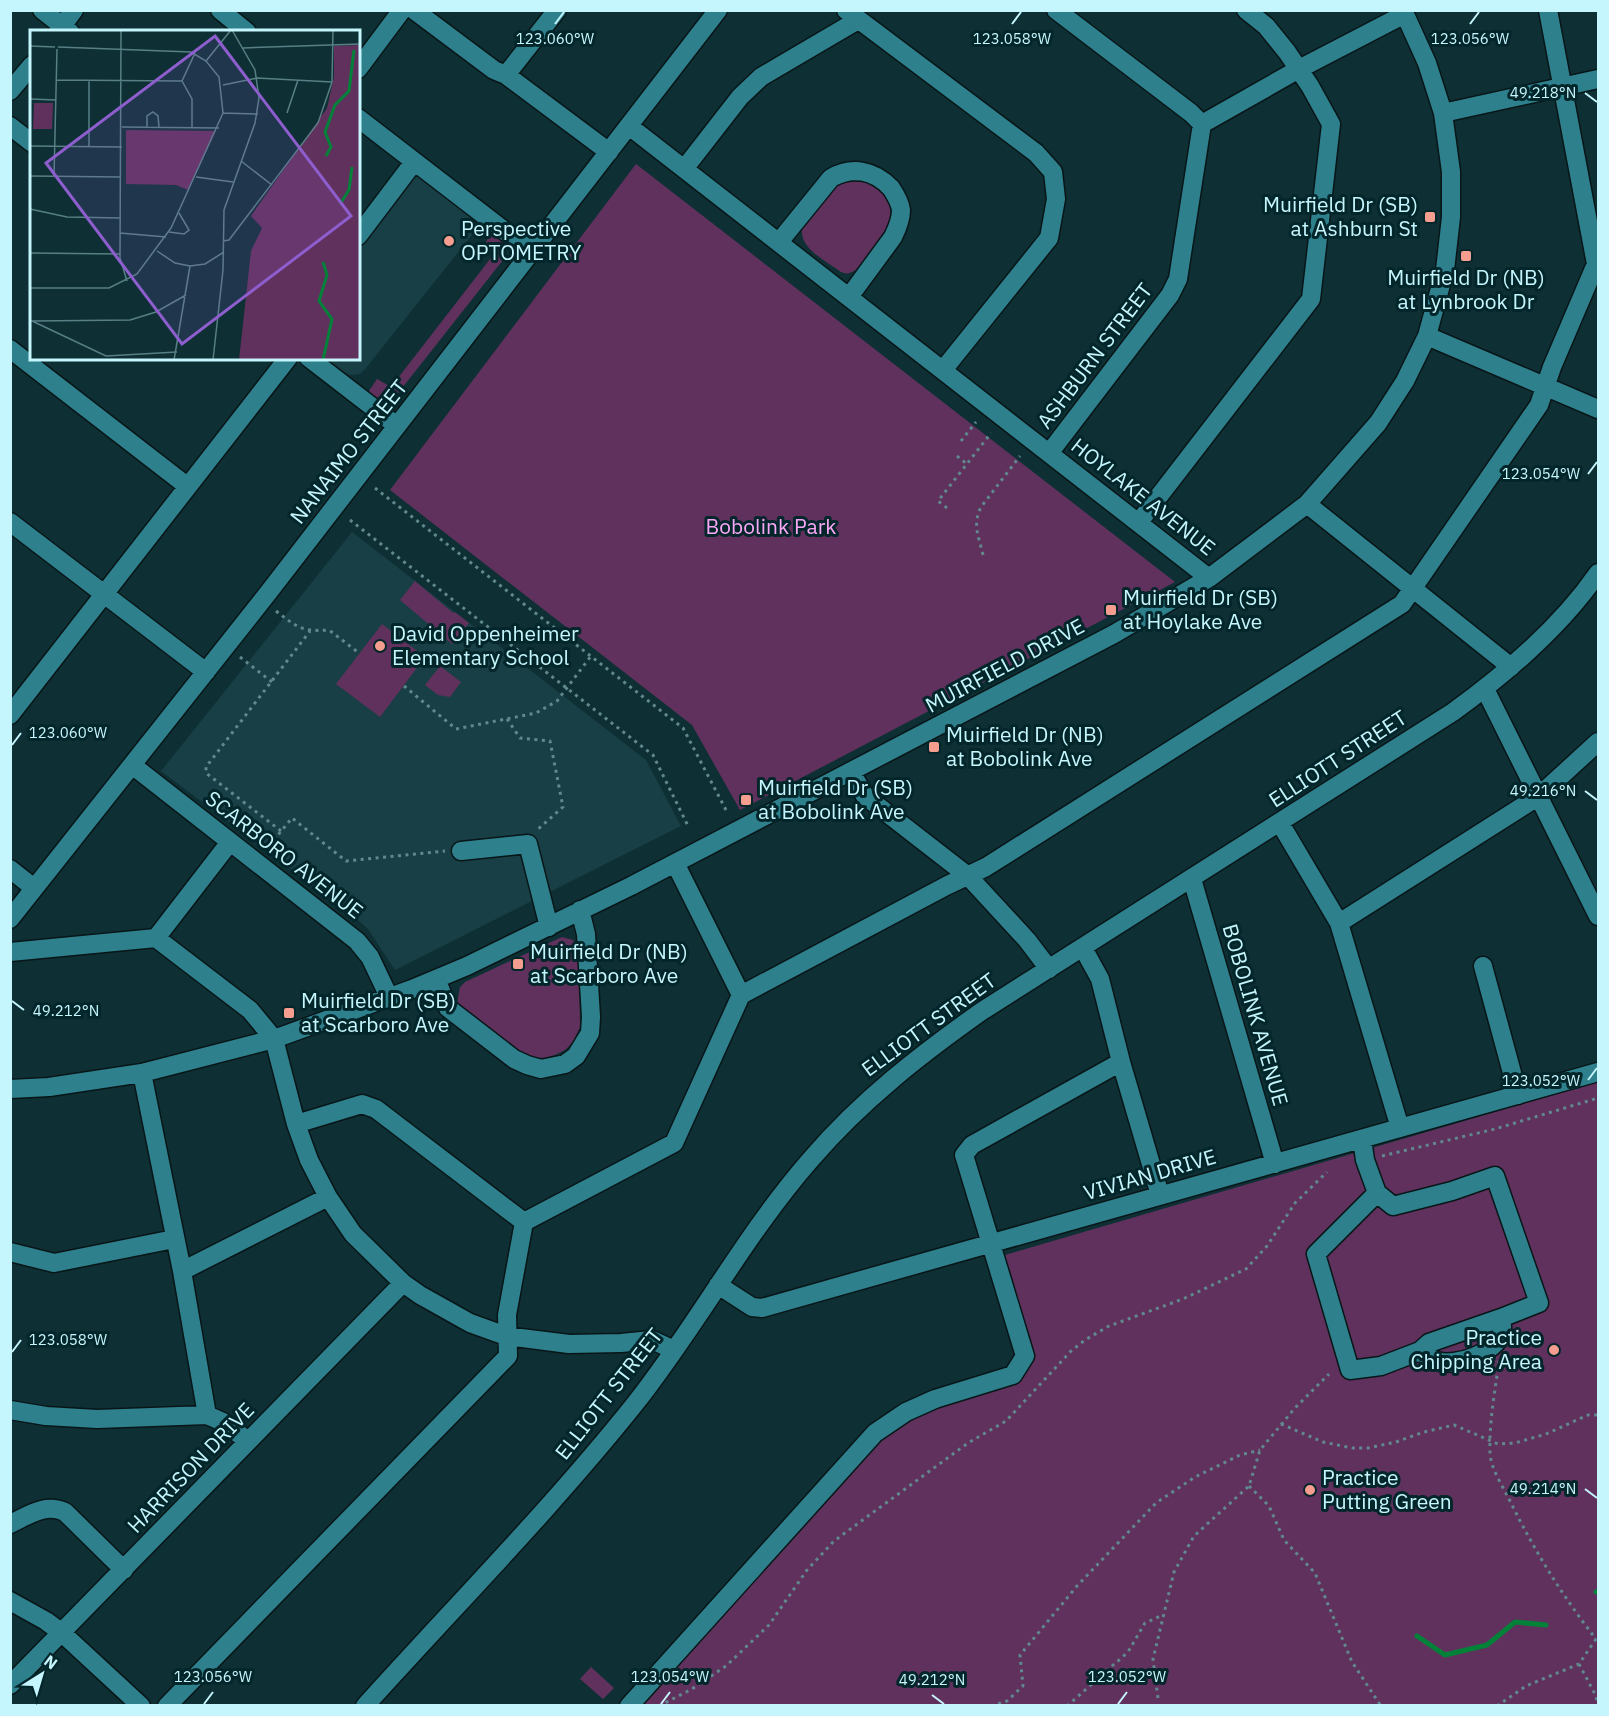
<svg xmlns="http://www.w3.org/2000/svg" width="1609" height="1716" font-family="'IBM Plex Sans',sans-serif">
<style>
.built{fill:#183f45}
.green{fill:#61315d}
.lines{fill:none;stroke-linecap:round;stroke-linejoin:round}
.stream{stroke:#028139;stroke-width:5}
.minor-casing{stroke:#081618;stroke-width:21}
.path{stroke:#60888e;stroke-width:3;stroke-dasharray:3 4.5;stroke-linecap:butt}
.minor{stroke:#2e808d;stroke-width:18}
.ticks{fill:none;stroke:#c5f5fd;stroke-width:2}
.poi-dot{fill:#f59d8e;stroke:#03262b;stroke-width:2}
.labels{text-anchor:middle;stroke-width:6;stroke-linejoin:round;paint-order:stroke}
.poi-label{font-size:21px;fill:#c5f5fd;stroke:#03262b;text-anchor:start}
.street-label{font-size:21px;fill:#c5f5fd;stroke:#03262b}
.park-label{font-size:21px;fill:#fca7f5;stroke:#03262b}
.inset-river{fill:none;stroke:#028139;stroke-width:3}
.inset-road{fill:none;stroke:#577f85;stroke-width:1.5}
.view{fill:#8e5ece;fill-opacity:0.15;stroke:#8e5ece;stroke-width:3}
.inset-edge{fill:none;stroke:#c5f5fd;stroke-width:3}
.ticks-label{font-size:15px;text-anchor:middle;fill:#c5f5fd;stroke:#03262b;stroke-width:6;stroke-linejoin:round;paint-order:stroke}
</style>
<rect width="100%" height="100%" fill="#0e3035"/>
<path class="built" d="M413 174 419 175 466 211 473 219 474 227 471 236 366 368 360 374 351 375 344 373 326 359 358 358 359 241Z
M352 532 646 760 681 826 395 970 368 929 358 920 161 771Z"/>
<path class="green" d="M636 164 1175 582 740 810 692 725 390 490Z
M857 179C879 184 897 202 888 226 885 235 877 242 872 249 867 256 861 266 854 271 849 274 846 274 841 272 828 262 800 249 802 230L836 186 842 182Z
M490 234H494C504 241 510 247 503 260L395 397 382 400 371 395 369 391 377 379 391 387 494 254 484 246Z
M415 581 452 612 456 613 469 623 452 644 400 600Z
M382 624 425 657 380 717 336 684Z
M440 666 461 682 450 697 438 695 425 685Z
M562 937 573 940 579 949 580 1027 573 1042 565 1050 555 1055 545 1058 533 1057 519 1051 457 1004 460 987 465 982Z
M1598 1082V1705L634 1706 845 1474 907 1416 1017 1384 1033 1357 1005 1255Z
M591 1667 614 1688 603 1699 580 1679Z"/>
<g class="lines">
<path class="stream" d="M1596 1592 1598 1591
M1417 1636 1445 1655 1487 1645 1515 1622 1546 1625"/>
<g class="minor-casing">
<path id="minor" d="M42 10 70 32
M220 10 247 32
M414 10 494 70 506 75 557 10
M846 10 1036 153 1053 172 1056 199 1049 238 943 370
M1056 10 1191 113 1202 124
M58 32 74 10
M358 69 402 10
M506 75 609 152
M10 91 32 65
M1443 113 1598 79
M358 118 532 252
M10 126 32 143
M629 126 1209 578
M684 169 740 97 761 77 858 20
M358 236 414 162
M779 242 831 178C852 166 874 170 891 188 895 194 900 202 901 210 901 219 897 229 893 237L849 297
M1427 336 1598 409
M10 349 187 486
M309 358 397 426
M1050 452 1170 295 1178 279 1202 124 1299 69 1405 14
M1307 504 1511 667
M10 522 206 672
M1139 522 1311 299 1331 124 1310 86 1287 52 1266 26 1246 10
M1485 689 1598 916
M10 715 288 358
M132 765 357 941 370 957 389 997
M851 772 865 796 968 876 1027 940 1049 969
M1280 823 1339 923 1400 1128
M461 851 528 844 549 927
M675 863 741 995
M10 869 34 888
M1192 879 1275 1164
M10 919 268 593 718 10
M1339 923 1539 796 1598 742
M156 938 230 842
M1083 948 1100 979 1121 1062 1160 1195
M10 952 156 938 250 1010 274 1039 296 1124 309 1160 328 1197 353 1234 403 1283 420 1295 470 1323 506 1336 569 1344 621 1343 652 1340 674 1350
M1483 966 1518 1095
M436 979 448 1008 514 1059 527 1065 541 1069 565 1064 576 1056 590 1033 591 1017 586 934 580 910
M142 1073 182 1271 207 1415
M10 1089 49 1087 142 1073 274 1039 412 989 467 966 631 886 1114 634 1209 578 1307 504 1378 423 1405 381 1427 336 1445 270 1451 217V172L1443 113 1427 63 1403 10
M296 1124 362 1104 376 1109 524 1222
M1362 1139 1365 1160 1377 1193 1316 1254 1350 1370 1381 1366 1420 1351C1425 1354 1431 1359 1437 1361 1455 1367 1497 1353 1502 1332 1503 1328 1501 1322 1501 1318L1539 1303 1495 1176 1452 1191 1393 1206 1377 1193
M524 1222 674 1143 741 995 946 886 986 867 1402 604 1539 405 1552 367 1596 264 1548 10
M10 1252 54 1263 174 1239
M182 1271 328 1197
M718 1285 752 1307 762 1308 1598 1072
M1420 1351 1429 1343 1501 1318
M10 1410 46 1416 97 1419 207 1415 223 1422 248 1441
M10 1524C29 1515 45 1503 65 1512L124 1570
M10 1601 46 1621 62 1633 141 1706
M10 1685 403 1283
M167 1706 508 1356 507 1315 524 1222
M365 1706C455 1606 550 1510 634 1405 697 1326 745 1234 812 1158 862 1100 920 1055 982 1011L1453 712C1507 673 1560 628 1598 573
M629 1706 875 1433 906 1412 935 1399 1013 1375 1025 1356 964 1155 972 1145 1121 1062"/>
</g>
<path class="path" d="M961 441 976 422
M957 456 967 464
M375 488 683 728 726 810
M947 508 938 501 991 433
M350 520 653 755 689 828
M983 555C979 537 972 525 981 507L1020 456
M276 611C297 627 301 632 329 630L359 653
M240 657 272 682
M404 686 456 729 536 713 557 701 591 656
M507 719 520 738 550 741 563 807 536 831
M281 831 206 773V767L310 631
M269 846 292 818 346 861 445 851
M1382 1156 1495 1129 1598 1098
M1499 1361C1495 1391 1489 1422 1490 1453 1491 1469 1502 1485 1509 1499 1534 1550 1561 1594 1596 1639
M1281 1424 1323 1442 1352 1448H1368L1396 1442 1424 1432 1454 1425 1498 1444 1515 1443 1546 1434 1588 1415H1598
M1249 1486 1269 1506 1284 1540 1315 1573 1352 1662 1381 1706
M1579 1664 1596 1696 1598 1706
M1158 1698 1153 1659 1174 1572 1194 1536 1249 1486 1260 1450 1295 1408 1329 1374
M659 1706 692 1689 726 1666 769 1625 807 1570 834 1541 968 1443 1006 1421 1071 1351 1085 1340 1109 1326 1183 1299 1246 1269 1267 1246 1295 1203 1327 1172
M991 1706 1007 1701 1023 1686 1020 1655 1077 1586 1156 1503 1195 1477 1240 1455 1260 1450
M1067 1706 1128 1652 1145 1623 1163 1615
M1497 1706 1526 1686 1579 1664 1596 1639 1598 1638"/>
<use href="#minor" class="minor"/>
</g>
<path class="ticks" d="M555 24 564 12M1012 24 1021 12M1470 24 1479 12M1585 93 1597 102M1588 474 1597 462M12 745 21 733M1585 791 1597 800M12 1001 24 1010M1588 1080 1597 1068M12 1352 21 1340M1585 1489 1597 1498M932 1695 944 1704M204 1704 213 1692M661 1704 670 1692M1118 1704 1127 1692"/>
<g class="poi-dot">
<rect x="1424" y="211" width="12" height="12" rx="3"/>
<circle cx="449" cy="241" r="6"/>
<rect x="1460" y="250" width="12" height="12" rx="3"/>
<rect x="1105" y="604" width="12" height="12" rx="3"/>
<circle cx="380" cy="646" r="6"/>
<rect x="928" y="741" width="12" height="12" rx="3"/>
<rect x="740" y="794" width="12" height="12" rx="3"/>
<rect x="512" y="958" width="12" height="12" rx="3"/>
<rect x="283" y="1007" width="12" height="12" rx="3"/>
<circle cx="1554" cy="1350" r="6"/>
<circle cx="1310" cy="1490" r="6"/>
</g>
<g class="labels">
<g class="poi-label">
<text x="1418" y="212" text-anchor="end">Muirfield Dr (SB)<tspan x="1418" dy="24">at Ashburn St</tspan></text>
<text x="461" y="236">Perspective<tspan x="461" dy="24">OPTOMETRY</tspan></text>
<text x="1466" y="285" text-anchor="middle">Muirfield Dr (NB)<tspan x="1466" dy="24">at Lynbrook Dr</tspan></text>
<text x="1123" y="605">Muirfield Dr (SB)<tspan x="1123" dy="24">at Hoylake Ave</tspan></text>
<text x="392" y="641">David Oppenheimer<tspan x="392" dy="24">Elementary School</tspan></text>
<text x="946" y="742">Muirfield Dr (NB)<tspan x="946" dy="24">at Bobolink Ave</tspan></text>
<text x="758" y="795">Muirfield Dr (SB)<tspan x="758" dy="24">at Bobolink Ave</tspan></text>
<text x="530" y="959">Muirfield Dr (NB)<tspan x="530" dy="24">at Scarboro Ave</tspan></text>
<text x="301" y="1008">Muirfield Dr (SB)<tspan x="301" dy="24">at Scarboro Ave</tspan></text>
<text x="1542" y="1345" text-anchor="end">Practice<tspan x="1542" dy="24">Chipping Area</tspan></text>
<text x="1322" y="1485">Practice<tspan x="1322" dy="24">Putting Green</tspan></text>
</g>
<g class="street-label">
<text transform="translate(1095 356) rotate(-53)" y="7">ASHBURN STREET</text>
<text transform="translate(349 452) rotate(-52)" y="7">NANAIMO STREET</text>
<text transform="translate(1143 497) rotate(38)" y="7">HOYLAKE AVENUE</text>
<text transform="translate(1005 666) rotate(-28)" y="7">MUIRFIELD DRIVE</text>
<text transform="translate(1338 759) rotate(-33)" y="7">ELLIOTT STREET</text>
<text transform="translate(284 855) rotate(38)" y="7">SCARBORO AVENUE</text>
<text transform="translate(1255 1015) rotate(74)" y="7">BOBOLINK AVENUE</text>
<text transform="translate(929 1025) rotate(-36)" y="7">ELLIOTT STREET</text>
<text transform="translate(1150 1175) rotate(-16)" y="7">VIVIAN DRIVE</text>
<text transform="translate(609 1394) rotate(-52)" y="7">ELLIOTT STREET</text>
<text transform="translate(191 1468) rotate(-46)" y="7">HARRISON DRIVE</text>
</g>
<g class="park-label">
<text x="771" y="534">Bobolink Park</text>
</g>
</g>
<g transform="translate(30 30)">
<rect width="330" height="330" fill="#0e3035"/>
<path d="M330 15V330H209L221 221 232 198 221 186 297 78 304 47V16ZM4 73H23L22 99H3ZM96 100 186 101 158 160 146 155 96 154Z" fill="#61315d"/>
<path class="inset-river" d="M296 126 301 117 295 102 305 75 319 61 324 20M310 174 319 160 322 137M293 330 302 289 289 271 297 245 293 232"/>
<path class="inset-road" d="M91 0 90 228 97 251M0 16 25 17M213 18 330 14M176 31 201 0M26 50 152 51M193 55 227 48 302 52M0 69 26 70M193 83 228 84M257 83 268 50M92 97 189 98M117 97V86L123 82 128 86 129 97M162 98V69L152 51 165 23M0 116 92 117M59 117V50M211 131 242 155M0 146 91 147M24 146 27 19M166 147 203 152M0 179 37 187 91 188M139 202 154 204 159 200 149 183M90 203 136 207M193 211 199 210 288 93 302 52 303 0M127 221 145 233 160 236 175 234 194 222M0 223 90 224M0 258H79L107 244 141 198 193 83 189 47 176 31 161 22 28 17M0 290 76 326 147 322M3 291 100 290 126 282 156 265M144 330 160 236M183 330 193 240 194 180 225 93 229 68 225 40 202 0"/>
<path class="view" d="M185 6 321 186 152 314 16 133Z"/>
<rect width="330" height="330" class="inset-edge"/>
</g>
<g class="ticks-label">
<text x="555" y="44">123.060°W</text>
<text x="1012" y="44">123.058°W</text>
<text x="1470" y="44">123.056°W</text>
<text x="1543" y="98">49.218°N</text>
<text x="1541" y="479">123.054°W</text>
<text x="68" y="738">123.060°W</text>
<text x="1543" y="796">49.216°N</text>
<text x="66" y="1016">49.212°N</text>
<text x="1541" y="1086">123.052°W</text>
<text x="68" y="1345">123.058°W</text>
<text x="1543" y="1494">49.214°N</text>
<text x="213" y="1682">123.056°W</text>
<text x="670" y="1682">123.054°W</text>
<text x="1127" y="1682">123.052°W</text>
<text x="932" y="1685">49.212°N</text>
</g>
<rect width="1609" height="1716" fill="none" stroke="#c5f5fd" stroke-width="24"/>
<g transform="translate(42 1674) rotate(37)" stroke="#03262b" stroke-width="4.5" paint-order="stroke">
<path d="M0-4.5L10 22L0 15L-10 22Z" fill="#c5f5fd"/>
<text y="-9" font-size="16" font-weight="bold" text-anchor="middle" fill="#c5f5fd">N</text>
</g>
</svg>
